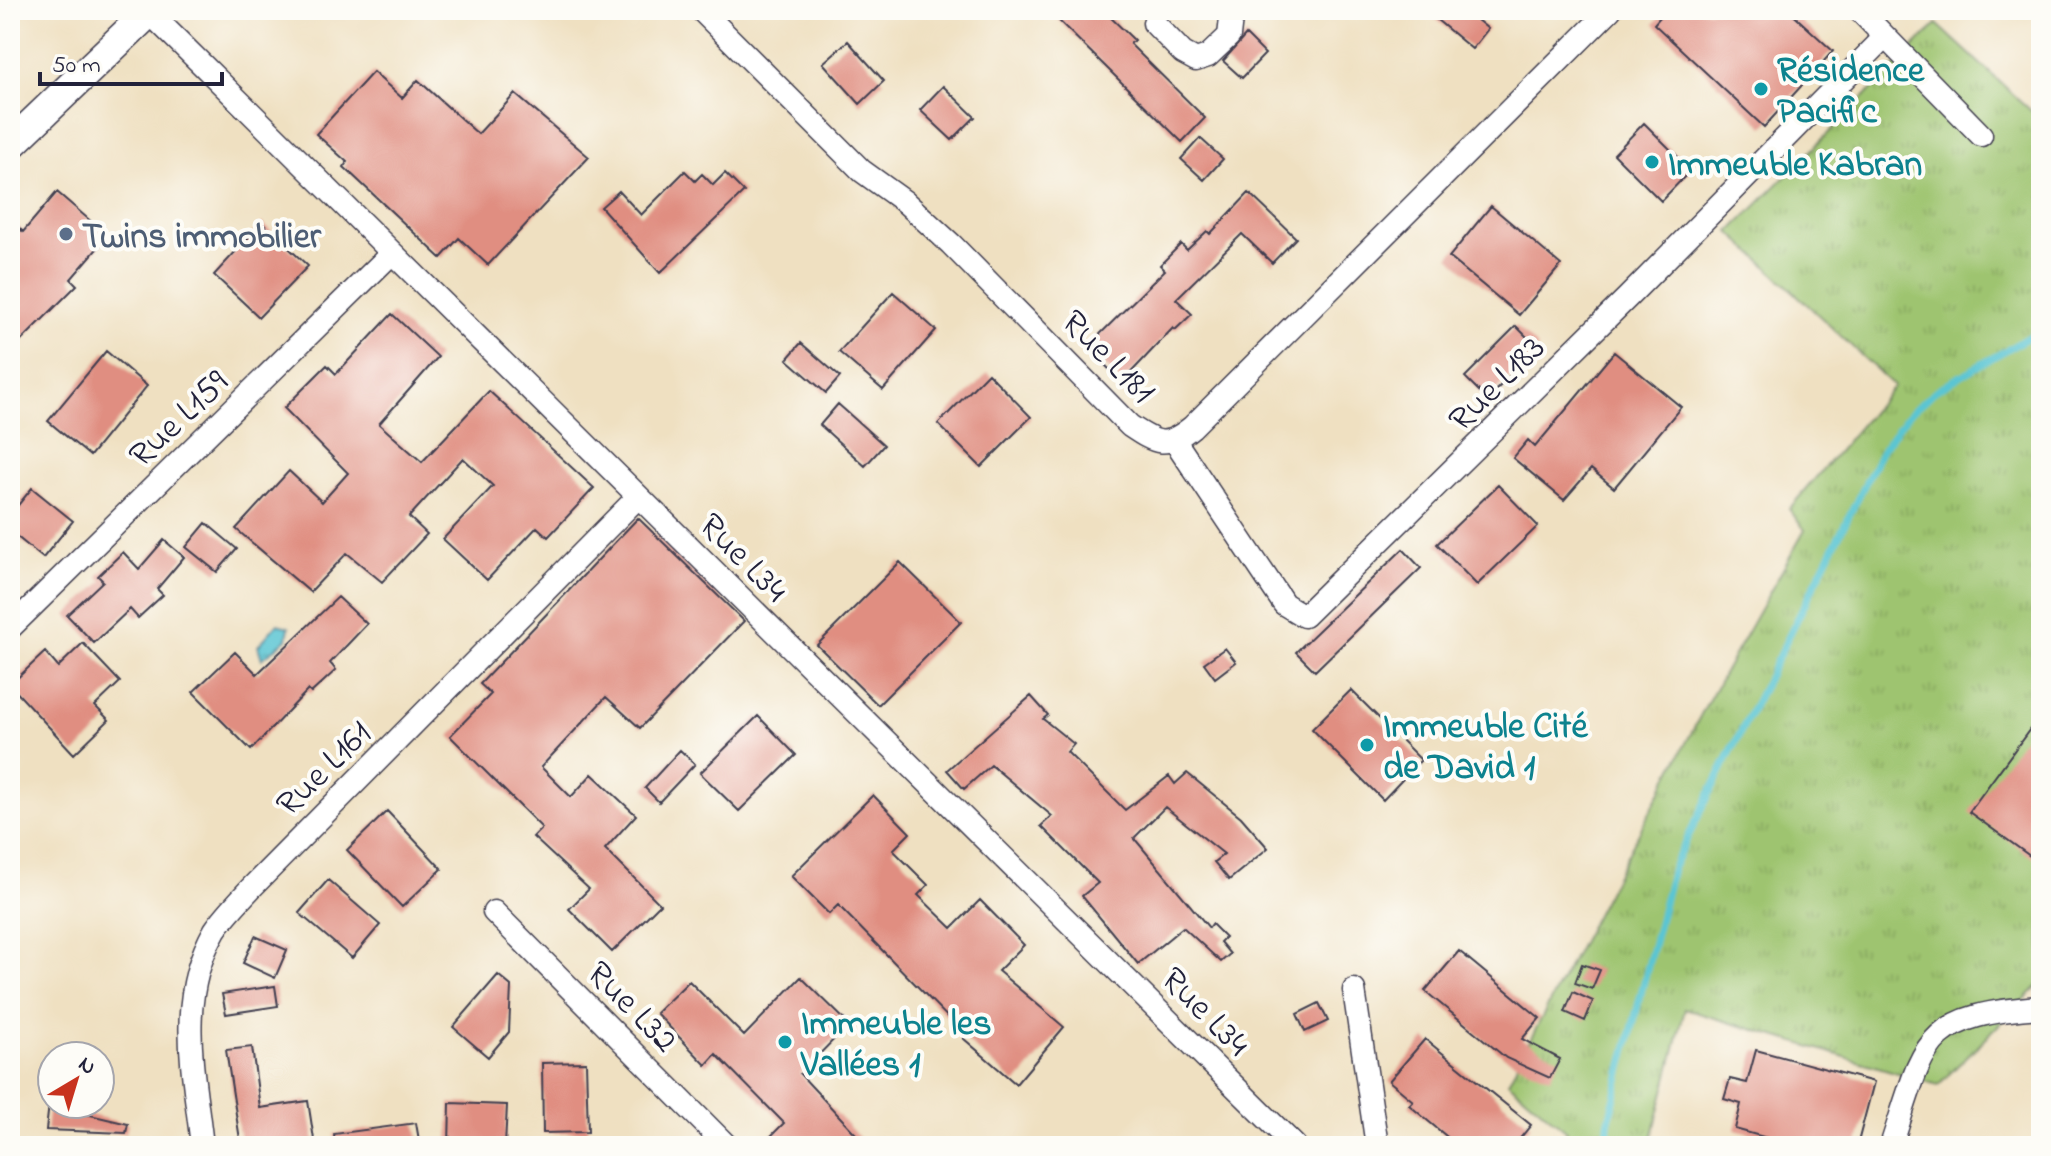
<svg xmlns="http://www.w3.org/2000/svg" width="2051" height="1156" font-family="'Indie Flower',sans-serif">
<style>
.grass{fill:url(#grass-tufts);stroke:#607355;stroke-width:2}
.water{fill:url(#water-ripples);stroke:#3e7487;stroke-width:2}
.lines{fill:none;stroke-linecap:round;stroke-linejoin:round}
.stream{stroke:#5ac5d3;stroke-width:7}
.building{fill:#e08e81}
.street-casing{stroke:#413e4f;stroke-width:25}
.secondary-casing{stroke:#413e4f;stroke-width:33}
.street{stroke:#fff;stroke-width:22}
.secondary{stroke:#fff;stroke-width:30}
.culture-dot{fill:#0f9aa8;stroke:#fdfcf7;stroke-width:3}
.service-dot{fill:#5c6f8a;stroke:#fdfcf7;stroke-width:3}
.labels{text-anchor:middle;stroke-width:8;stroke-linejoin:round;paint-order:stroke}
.culture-label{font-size:36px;font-weight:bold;fill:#0d838f;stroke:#fdfcf7;text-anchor:start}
.service-label{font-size:36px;font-weight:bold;fill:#4e5e75;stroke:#fdfcf7;text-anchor:start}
.street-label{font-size:36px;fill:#22223b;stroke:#fdfcf7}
</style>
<defs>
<pattern id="grass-tufts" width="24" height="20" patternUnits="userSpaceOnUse" patternTransform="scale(2)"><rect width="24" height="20" fill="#9ec46f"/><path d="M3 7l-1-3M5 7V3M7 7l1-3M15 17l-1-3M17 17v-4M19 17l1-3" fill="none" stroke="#88a861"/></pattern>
<pattern id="water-ripples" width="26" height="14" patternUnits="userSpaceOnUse" patternTransform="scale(2)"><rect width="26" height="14" fill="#5ac5d3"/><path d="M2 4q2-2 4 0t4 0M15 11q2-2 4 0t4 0" fill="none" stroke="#4ea9b6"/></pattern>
</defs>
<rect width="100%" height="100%" fill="#fdfcf7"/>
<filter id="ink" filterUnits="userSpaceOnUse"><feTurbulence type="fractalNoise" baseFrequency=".0125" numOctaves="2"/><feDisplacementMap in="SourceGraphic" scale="16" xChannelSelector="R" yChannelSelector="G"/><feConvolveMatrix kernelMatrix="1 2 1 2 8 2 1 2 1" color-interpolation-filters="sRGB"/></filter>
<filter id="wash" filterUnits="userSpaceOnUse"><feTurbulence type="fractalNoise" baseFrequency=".006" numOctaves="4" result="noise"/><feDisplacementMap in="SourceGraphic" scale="32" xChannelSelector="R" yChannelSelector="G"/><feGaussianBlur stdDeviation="1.8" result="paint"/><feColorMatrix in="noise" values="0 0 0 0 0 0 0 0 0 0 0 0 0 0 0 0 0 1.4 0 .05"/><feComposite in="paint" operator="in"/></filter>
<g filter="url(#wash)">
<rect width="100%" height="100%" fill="#efe0c1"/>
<path class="grass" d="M1937 24 2041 120V983L1938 1085 1685 1009 1650 1146H1560L1567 1131 1508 1082 1707 703 1805 530 1789 509 1894 386 1730 232Z"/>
<path class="water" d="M277 624 289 627 287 639 262 659 258 646Z"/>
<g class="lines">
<path class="stream" d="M1607 1146 1608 1124 1673 867 1883 448 1908 415 1936 390 2041 330"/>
</g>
<g id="blocks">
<path class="building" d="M1048 10H1103L1134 40 1130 44 1205 118 1182 142Z
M1425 10H1465L1488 29 1472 49Z
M1666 10H1788L1833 51 1764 127 1654 24Z
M1246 35 1265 54 1242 78 1223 61Z
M848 41 884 81 860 104 823 63Z
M373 72 402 98 418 80 478 134 515 94 589 157 488 265 459 238 441 258 344 167 347 162 316 134Z
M943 86 975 117 952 140 920 110Z
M1644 123 1691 170 1661 201 1614 154Z
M1200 138 1223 159 1204 180 1181 159Z
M685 171 695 181 702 174 713 185 725 173 744 192 660 273 601 207 619 191 641 215Z
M57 192 108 236 71 279 77 285 10 352V218L23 232Z
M1249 193 1296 238 1272 263 1242 234 1176 299 1192 314 1175 330 1173 328 1122 382 1087 347 1165 270 1160 265 1181 244 1187 250 1207 231 1210 234Z
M1491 206 1561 265 1519 315 1449 257Z
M262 223 308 266 259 317 214 275Z
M893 292 936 330 883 390 839 352Z
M392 314 438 357 379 424 422 462 489 391 594 488 548 537 537 527 487 580 443 539 493 486 463 458 409 517 427 534 382 582 347 553 310 592 236 529 289 471 322 502 348 473 284 408 327 365 336 374Z
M1516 326 1538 348 1487 399 1465 377Z
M801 343 840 377 826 393 787 359Z
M106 351 147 386 90 456 48 421Z
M1614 352 1681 407 1614 488 1591 469 1564 500 1513 458 1528 440 1535 447Z
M988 373 1031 417 981 467 938 424Z
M838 404 884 445 865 466 820 425Z
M1498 485 1538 526 1477 585 1437 544Z
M32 488 73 521 43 558 10 531V515Z
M638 518 744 621 640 728 606 697 541 767 571 797 592 774 636 815 605 849 660 904 612 952 569 909 589 889 533 837 542 828 450 736 491 694 480 684Z
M206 523 237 549 217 572 186 547Z
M164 540 184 557 157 589 163 595 138 618 130 609 94 643 67 615 103 581 98 576 123 552 139 569Z
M1403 549 1421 568 1315 671 1296 652Z
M900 562 961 622 878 705 817 645Z
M338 597 367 624 330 663 336 670 311 693 308 690 251 750 193 692 235 652 257 674Z
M83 643 120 682 95 706 109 720 74 754 10 685 45 652 58 667Z
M1225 648 1236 662 1215 678 1204 663Z
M1351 690 1421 760 1383 800 1312 729Z
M1031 696 1048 715 1043 719 1074 744 1067 752 1125 810 1169 776 1175 784 1187 773 1241 817 1268 848 1229 880 1214 862 1224 854 1165 807 1134 838 1209 928 1212 924 1225 937 1220 942 1230 954 1221 962 1183 927 1138 964 1082 896 1098 883 1041 826 1052 816 991 765 964 789 947 770Z
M2041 714V864L1969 812Z
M758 716 796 755 739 811 700 773Z
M680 750 695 764 659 802 645 788Z
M873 795 910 833 893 850 928 885 918 895 952 928 980 900 1024 945 998 971 1064 1027 1016 1084 963 1038 965 1035 838 905 829 914 791 876Z
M387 811 442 869 402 907 347 850Z
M328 880 380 925 352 958 299 913Z
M255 936 287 950 275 978 243 963Z
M1459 951 1540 1018 1522 1039 1560 1059 1550 1078 1506 1058 1425 991Z
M1582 964 1600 970 1592 989 1575 983Z
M498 975 511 986 509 1032 488 1057 453 1027Z
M801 977 849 1024 800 1074 867 1146H780L771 1136 784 1123 716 1054 706 1065 656 1013 689 981 744 1036Z
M275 986 278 1006 226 1014 222 994Z
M1573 992 1593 1001 1585 1021 1565 1012Z
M1319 1003 1328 1021 1305 1032 1297 1014Z
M1425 1039 1531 1125 1514 1146H1458L1409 1105 1413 1101 1389 1081Z
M252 1047 260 1108 308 1101 315 1146H241L226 1050Z
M1756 1050 1874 1082 1857 1146H1796L1735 1129 1741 1104 1724 1099 1730 1079 1747 1083Z
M586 1062 588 1132 543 1133 542 1063Z
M450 1103 507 1105 505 1146H449Z
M49 1104H69V1110L128 1124 126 1133 46 1130Z
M416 1123 420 1146H335L334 1134Z"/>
</g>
</g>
<g filter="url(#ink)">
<use href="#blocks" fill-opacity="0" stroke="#413e4f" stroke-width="2"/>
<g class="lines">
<g class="street-casing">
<path id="street" d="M701 10 862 171 905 202 951 244 1130 426C1157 444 1165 449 1192 427L1610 10
M1859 10 1981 135
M149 12 1295 1146
M1154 23 1183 53 1196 60 1208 56 1229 36 1232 10
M1175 441 1284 604 1304 616 1628 297 1885 37
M10 628 392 253
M494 912 727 1146
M1354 990 1377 1146
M202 1146C194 1071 175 1000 215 930 225 915 239 901 251 888L637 498
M1891 1146C1925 1043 1921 1015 2041 1007"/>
</g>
<g class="secondary-casing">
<path id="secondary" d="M10 145 149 12 146 10"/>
</g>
<use href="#street" class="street"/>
<use href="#secondary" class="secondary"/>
</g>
</g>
<g class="culture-dot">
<circle cx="1761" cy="89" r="8"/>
<circle cx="1652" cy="162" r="8"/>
<circle cx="1367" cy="745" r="8"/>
<circle cx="785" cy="1042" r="8"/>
</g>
<circle class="service-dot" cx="66" cy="234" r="8"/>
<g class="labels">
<g class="culture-label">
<text x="1777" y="81">Résidence<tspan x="1777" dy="41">Pacific</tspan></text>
<text x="1668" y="175">Immeuble Kabran</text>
<text x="1383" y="737">Immeuble Cité<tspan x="1383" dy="41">de David 1</tspan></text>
<text x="801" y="1034">Immeuble les<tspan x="801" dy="41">Vallées 1</tspan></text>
</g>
<g class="service-label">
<text x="82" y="247">Twins immobilier</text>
</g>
<g class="street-label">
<text transform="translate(1110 355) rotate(45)" y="13">Rue L181</text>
<text transform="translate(1495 382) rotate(-45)" y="13">Rue L183</text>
<text transform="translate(177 417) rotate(-44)" y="13">Rue L159</text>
<text transform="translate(745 556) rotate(45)" y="13">Rue L34</text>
<text transform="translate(322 767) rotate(-45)" y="13">Rue L161</text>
<text transform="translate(634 1005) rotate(45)" y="13">Rue L32</text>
<text transform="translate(1207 1010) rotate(45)" y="13">Rue L34</text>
</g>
</g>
<rect width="2051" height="1156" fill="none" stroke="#fdfcf7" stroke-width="40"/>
<g transform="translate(76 1080) rotate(38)"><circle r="38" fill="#fdfcf7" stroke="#a5a5ac" stroke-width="2"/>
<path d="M0-6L14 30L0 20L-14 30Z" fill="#c8321e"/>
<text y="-12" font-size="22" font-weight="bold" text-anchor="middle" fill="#22223b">N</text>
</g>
<path d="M40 72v12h182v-12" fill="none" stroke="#22223b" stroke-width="4"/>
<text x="52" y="72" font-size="24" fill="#22223b" stroke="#fdfcf7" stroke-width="6" paint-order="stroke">50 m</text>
</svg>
